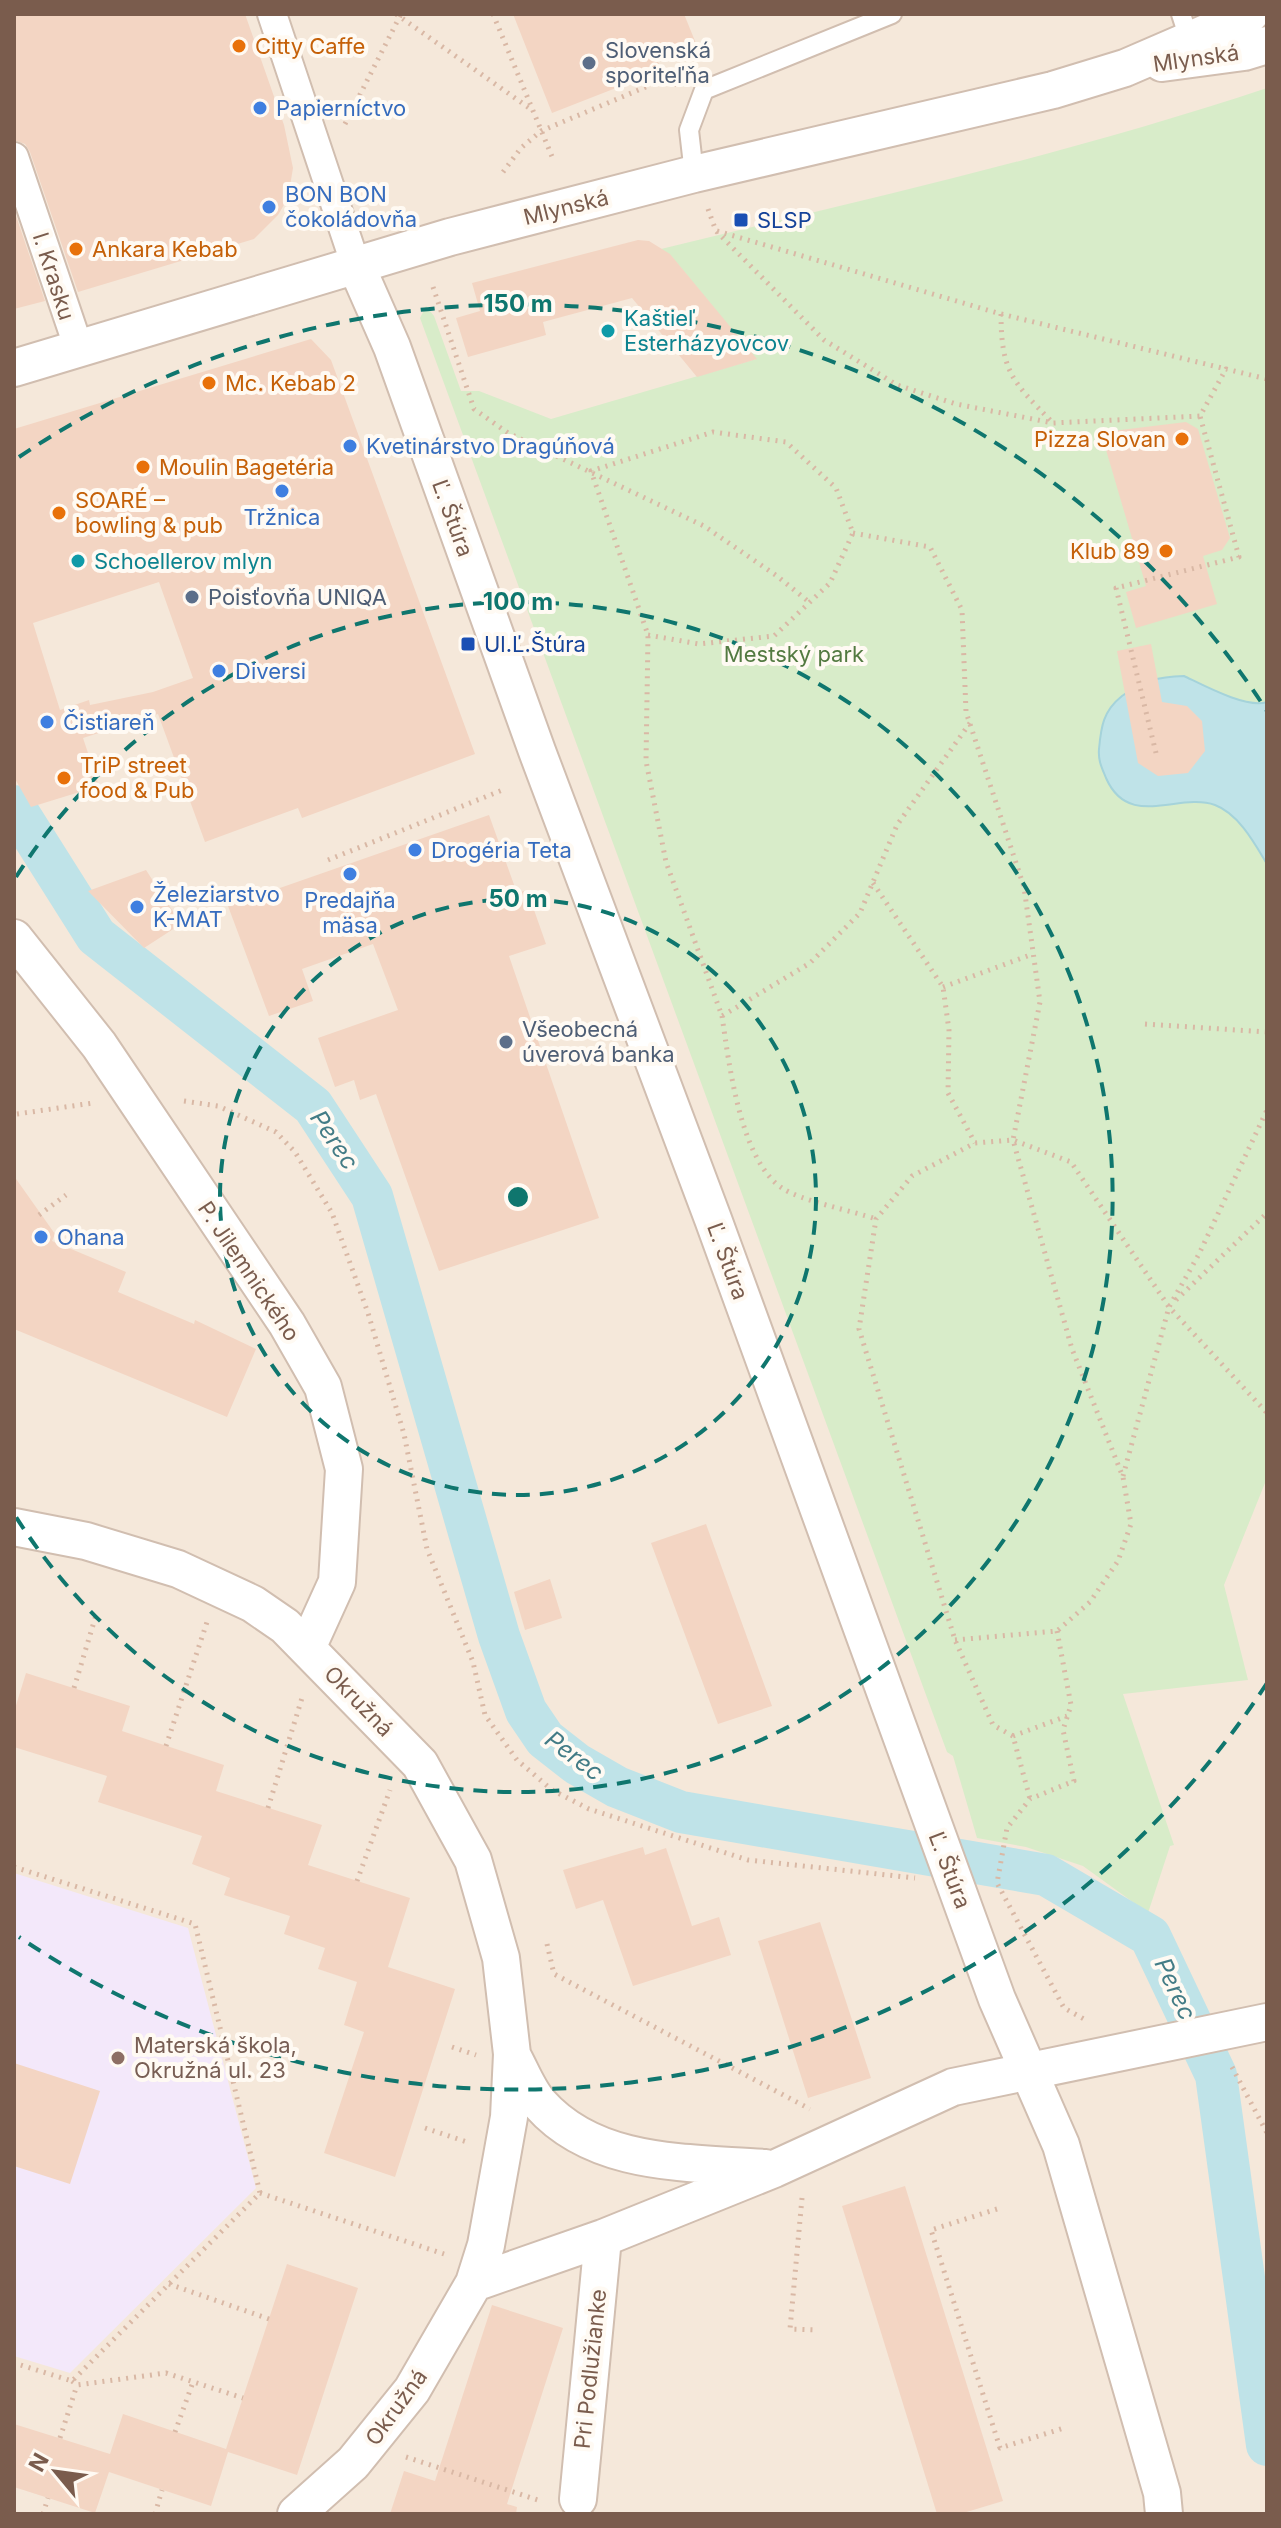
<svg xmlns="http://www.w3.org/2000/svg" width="1281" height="2528" font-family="Inter,sans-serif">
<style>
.residential{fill:#f5e8da}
.education{fill:#f3e8fa}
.green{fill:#d8ecc9}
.water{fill:#bfe3e8;stroke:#a5d3da;stroke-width:2}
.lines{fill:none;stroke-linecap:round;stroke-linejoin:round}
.canal{stroke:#bfe3e8;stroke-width:42}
.building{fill:#f3d5c3;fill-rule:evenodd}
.service-casing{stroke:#d1beb0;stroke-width:22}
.pedestrian-casing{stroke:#d1beb0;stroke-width:32}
.minor-casing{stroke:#d1beb0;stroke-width:40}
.path{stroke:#d9b8a5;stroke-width:5;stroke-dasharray:2 6;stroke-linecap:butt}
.service{stroke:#fff;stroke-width:18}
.pedestrian{stroke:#fff;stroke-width:28}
.minor{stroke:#fff;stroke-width:36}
.ring{fill:none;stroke:#0f766e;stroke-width:4;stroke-dasharray:14 10}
.food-dot{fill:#e8710a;stroke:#fffaf3;stroke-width:3}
.service-dot{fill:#5c6f8a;stroke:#fffaf3;stroke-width:3}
.shop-dot{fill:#3f7fe0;stroke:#fffaf3;stroke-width:3}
.transit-dot{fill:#1a4fb4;stroke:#fffaf3;stroke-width:3}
.culture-dot{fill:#0f9aa8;stroke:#fffaf3;stroke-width:3}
.education-dot{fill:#8d6e63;stroke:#fffaf3;stroke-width:3}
.labels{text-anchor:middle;stroke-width:8;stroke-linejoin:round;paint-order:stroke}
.food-label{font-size:22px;fill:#c56008;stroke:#fffaf3;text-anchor:start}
.service-label{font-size:22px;fill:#4e5e75;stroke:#fffaf3;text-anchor:start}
.street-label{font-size:22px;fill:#7a5c4d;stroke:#fffaf3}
.shop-label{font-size:22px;fill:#366cbe;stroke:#fffaf3;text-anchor:start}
.transit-label{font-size:22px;fill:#164399;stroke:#fffaf3;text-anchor:start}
.culture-label{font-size:22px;fill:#0d838f;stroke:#fffaf3;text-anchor:start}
.park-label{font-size:22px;fill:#537a41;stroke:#fffaf3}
.education-label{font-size:22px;fill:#785e54;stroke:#fffaf3;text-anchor:start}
.water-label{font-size:24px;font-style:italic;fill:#437c86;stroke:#fffaf3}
.centre{fill:#0f766e;stroke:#fffaf3;stroke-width:4}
.ring-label{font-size:24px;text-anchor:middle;font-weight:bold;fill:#0f766e;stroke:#fffaf3;stroke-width:8;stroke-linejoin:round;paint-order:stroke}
</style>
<rect width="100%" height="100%" fill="#fdf6ec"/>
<path class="residential" d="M14 14H1267V2514H14Z"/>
<path class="education" d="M14 1873 188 1928 256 2188 70 2373 14 2356Z"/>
<path class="green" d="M1267 88V1478L1224 1585 1248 1680 1123 1694 1174 1845 1170 1846 1148 1913 1083 1866 1026 1847 977 1838 953 1756 947 1752 420 318 426 306 434 316 461 391H479L551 419 756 359 672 257 661 249C864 200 1069 154 1267 88Z"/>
<path class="water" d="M1184 676C1203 685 1247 709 1267 702V864C1255 844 1239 814 1215 805 1178 792 1129 830 1106 778 1102 768 1098 761 1099 749 1101 727 1103 711 1122 696 1144 680 1158 677 1184 676Z"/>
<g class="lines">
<path class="canal" d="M14 806 96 936 313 1106 372 1196 499 1636 526 1711 545 1739 577 1764 617 1787 681 1812 1046 1875 1150 1936 1216 2075 1267 2445"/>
</g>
<path class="building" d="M14 14H245L284 125 293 168 288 198 278 215 254 239 78 292 30 152 25 144 14 140Z
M513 14H684L697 46 658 62 662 70 552 113Z
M14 210 45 301 14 309Z
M638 240 649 241 670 254 757 359 697 377 632 298 543 322 546 335 468 357 456 318 480 311 472 283Z
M311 339 331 360 475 754 302 818 298 808 205 842 158 714 83 738 99 786 31 807 14 777V429ZM159 582 193 678 153 692 90 705 89 700 60 710 33 623Z
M1186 422 1198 429 1230 538 1222 550 1203 556 1217 604 1136 628 1126 592 1146 586 1104 443 1112 431Z
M1151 644 1162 702 1187 706 1202 721 1205 751 1188 773 1158 776 1138 763 1117 651Z
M489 815 517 893 527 890 546 944 509 956 599 1218 439 1271 376 1094 360 1100 354 1080 335 1087 318 1038 398 1010 373 944 302 969 313 1001 269 1016 228 906Z
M146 870 181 924 144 948 88 891Z
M14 1176 55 1234 52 1241 126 1272 118 1292 194 1324 195 1320 256 1349 227 1417 14 1329Z
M706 1524 772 1706 718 1724 651 1543Z
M550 1579 562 1618 525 1630 514 1592Z
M26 1673 130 1706 122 1731 224 1765 216 1791 322 1825 308 1865 410 1898 388 1967 455 1989 395 2177 324 2153 364 2032 344 2025 357 1982 318 1969 325 1948 284 1934 290 1916 224 1895 230 1878 192 1864 202 1836 98 1802 107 1776 14 1747V1712Z
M643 1847 645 1855 666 1848 692 1926 719 1917 731 1955 633 1986 603 1900 576 1909 563 1870Z
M820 1922 871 2078 808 2098 758 1941Z
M14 2063 100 2091 70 2184 14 2166Z
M905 2186 1003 2501 960 2514H937L842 2206Z
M287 2264 358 2288 297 2475 228 2452 211 2506 109 2472 95 2513 14 2487V2424L110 2454 123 2414 226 2449Z
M492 2305 563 2328 507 2504 517 2507 516 2514H390L404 2471 435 2481Z"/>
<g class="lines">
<g class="service-casing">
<path id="service" d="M1181 14 1191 45
M694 174 689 130 704 90 892 14"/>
</g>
<g class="pedestrian-casing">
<path id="pedestrian" d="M272 14 355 263
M14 157 79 349"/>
</g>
<g class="minor-casing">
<path id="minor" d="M1162 63 1244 52 1267 45
M355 263 392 347 537 751 713 1219 997 1999 1061 2145 1162 2493 1164 2514
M14 368 450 237 694 174 1053 90 1125 68 1250 14
M14 938 99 1045 287 1324 323 1387 344 1469 337 1582 307 1648
M14 1527 86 1541 178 1569 253 1604 285 1626 420 1764 473 1860 501 1958 512 2054 509 2117 486 2245 474 2283 412 2390 353 2463 296 2514
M512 2055C521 2071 528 2091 540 2104 596 2167 688 2162 765 2168
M474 2283 603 2238 774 2169 953 2087 1267 2022
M578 2499 603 2238"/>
</g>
<path class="path" d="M396 14 532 110
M493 14 553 159
M345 124 401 14
M503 172 521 148 541 131 660 81 678 85
M708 209 716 231 824 340 897 385 956 404 1053 423 1200 416 1226 369 1267 379
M717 231 1001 314 1226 369
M433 287 474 409 508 433 704 526 777 576 809 602
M1001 314C1001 372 1013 382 1052 422
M853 533 930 547 962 610 966 712 1024 887 1040 1002 1013 1140 975 1143 912 1176 876 1219 859 1329 955 1640 993 1725 1013 1736 1030 1799
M648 635 699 644 774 636 830 583 853 533 836 488 786 442 713 432 591 471 648 635 646 761 666 862 722 1016 810 963 860 913 897 825 970 723
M1156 753 1116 588 1239 557 1200 416
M328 860 505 789
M873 883 943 987 949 1030 948 1093 975 1143
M943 987 1033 954
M722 1016C729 1063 740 1160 782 1188 801 1201 853 1211 876 1219
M1145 1024 1267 1032
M184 1101 218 1106 276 1132 295 1152 332 1213 368 1313 404 1434 427 1549 473 1662 485 1715 517 1760 552 1790 589 1809 748 1860 915 1878
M17 1114 93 1103
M39 1215 66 1195
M1176 1300 1267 1213
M1123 1476 1169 1307 1199 1254 1267 1110
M1057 1631 1071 1705 1063 1730 1074 1781 1030 1799 1007 1828 997 1883 1064 2008 1084 2019
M955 1640 1057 1631 1090 1602 1118 1561 1131 1524 1123 1477 1072 1349 1013 1140 1071 1162 1169 1307 1267 1413
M74 1688 97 1612
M1013 1736 1067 1716
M166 1746 207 1622
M268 1808 302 1698
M14 1867 195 1924 260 2193 72 2381 14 2363
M357 1881 390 1790
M547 1944 554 1974 810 2109
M452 2047 476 2055
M1232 2067 1267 2133
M425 2128 467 2142
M260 2193 444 2254
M802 2198 790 2329 817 2330
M997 2209 931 2230 1000 2448 1064 2428
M169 2284 269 2319
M72 2381 77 2385 166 2373 243 2398
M175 2432 193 2382
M60 2438 77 2385
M406 2457 541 2501
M43 2514 48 2498
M155 2514 162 2490"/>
<use href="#service" class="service"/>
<use href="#pedestrian" class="pedestrian"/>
<use href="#minor" class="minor"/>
</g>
<g class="ring">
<circle cx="518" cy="1197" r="298"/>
<path d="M16 877A595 595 0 1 1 16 1517"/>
<path d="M1267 1683A893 893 0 0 1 19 1937M19 457A893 893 0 0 1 1267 711"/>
</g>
<g class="food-dot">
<circle cx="239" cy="46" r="8"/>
<circle cx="76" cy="249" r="8"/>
<circle cx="209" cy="383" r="8"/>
<circle cx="1182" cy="439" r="8"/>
<circle cx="143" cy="467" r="8"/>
<circle cx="59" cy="513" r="8"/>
<circle cx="1166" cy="551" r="8"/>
<circle cx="64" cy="778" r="8"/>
</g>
<g class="service-dot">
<circle cx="589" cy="63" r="8"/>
<circle cx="192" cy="597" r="8"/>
<circle cx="506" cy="1042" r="8"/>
</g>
<g class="shop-dot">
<circle cx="260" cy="108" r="8"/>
<circle cx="269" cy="207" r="8"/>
<circle cx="350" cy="446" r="8"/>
<circle cx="282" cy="491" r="8"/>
<circle cx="219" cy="671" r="8"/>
<circle cx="47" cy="722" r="8"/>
<circle cx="415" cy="850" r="8"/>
<circle cx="350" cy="874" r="8"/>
<circle cx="137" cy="907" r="8"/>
<circle cx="41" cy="1237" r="8"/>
</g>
<g class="transit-dot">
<rect x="733" y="212" width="16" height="16" rx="4"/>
<rect x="460" y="636" width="16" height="16" rx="4"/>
</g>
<g class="culture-dot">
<circle cx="608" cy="331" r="8"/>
<circle cx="78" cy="561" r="8"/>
</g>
<circle class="education-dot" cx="118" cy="2058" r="8"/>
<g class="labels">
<g class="food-label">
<text x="255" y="54">Citty Caffe</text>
<text x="92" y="257">Ankara Kebab</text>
<text x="225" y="391">Mc. Kebab 2</text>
<text x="1166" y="447" text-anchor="end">Pizza Slovan</text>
<text x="159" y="475">Moulin Bagetéria</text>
<text x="75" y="508">SOARÉ –<tspan x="75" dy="25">bowling &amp; pub</tspan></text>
<text x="1150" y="559" text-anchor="end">Klub 89</text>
<text x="80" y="773">TriP street<tspan x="80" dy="25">food &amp; Pub</tspan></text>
</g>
<g class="service-label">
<text x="605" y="58">Slovenská<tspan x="605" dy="25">sporiteľňa</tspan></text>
<text x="208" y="605">Poisťovňa UNIQA</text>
<text x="522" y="1037">Všeobecná<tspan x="522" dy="25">úverová banka</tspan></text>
</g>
<g class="street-label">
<text transform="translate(1196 58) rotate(-8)" y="8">Mlynská</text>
<text transform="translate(566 207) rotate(-14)" y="8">Mlynská</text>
<text transform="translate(54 276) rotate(72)" y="8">I. Krasku</text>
<text transform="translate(453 518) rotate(70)" y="8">Ľ. Štúra</text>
<text transform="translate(728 1261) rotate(70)" y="8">Ľ. Štúra</text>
<text transform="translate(249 1271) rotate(56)" y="8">P. Jilemnického</text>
<text transform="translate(359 1701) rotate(46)" y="8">Okružná</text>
<text transform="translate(950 1870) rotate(69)" y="8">Ľ. Štúra</text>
<text transform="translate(590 2369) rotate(-84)" y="8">Pri Podlužianke</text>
<text transform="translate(396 2407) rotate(-54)" y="8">Okružná</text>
</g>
<g class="shop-label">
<text x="276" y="116">Papierníctvo</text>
<text x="285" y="202">BON BON<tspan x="285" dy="25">čokoládovňa</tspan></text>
<text x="366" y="454">Kvetinárstvo Dragúňová</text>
<text x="282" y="525" text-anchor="middle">Tržnica</text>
<text x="235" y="679">Diversi</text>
<text x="63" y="730">Čistiareň</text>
<text x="431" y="858">Drogéria Teta</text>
<text x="153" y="902">Železiarstvo<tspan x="153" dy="25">K-MAT</tspan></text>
<text x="350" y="908" text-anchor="middle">Predajňa<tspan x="350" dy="25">mäsa</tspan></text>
<text x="57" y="1245">Ohana</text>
</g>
<g class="transit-label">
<text x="757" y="228">SLSP</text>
<text x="484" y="652">Ul.Ľ.Štúra</text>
</g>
<g class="culture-label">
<text x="624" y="326">Kaštieľ<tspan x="624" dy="25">Esterházyovcov</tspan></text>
<text x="94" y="569">Schoellerov mlyn</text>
</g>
<g class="park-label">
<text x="794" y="662">Mestský park</text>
</g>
<g class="education-label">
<text x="134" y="2053">Materská škola,<tspan x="134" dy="25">Okružná ul. 23</tspan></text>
</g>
<g class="water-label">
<text transform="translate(334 1140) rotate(56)" y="8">Perec</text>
<text transform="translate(574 1756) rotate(37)" y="8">Perec</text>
<text transform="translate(1175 1989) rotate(65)" y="8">Perec</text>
</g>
</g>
<circle cx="518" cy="1197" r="12" class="centre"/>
<g class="ring-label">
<text x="518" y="312">150 m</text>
<text x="518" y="610">100 m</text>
<text x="518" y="907">50 m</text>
</g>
<rect width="1281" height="2528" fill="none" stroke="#7a5c4d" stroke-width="32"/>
<g transform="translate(56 2472) rotate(299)" stroke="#fffaf3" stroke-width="6" paint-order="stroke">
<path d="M0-6L14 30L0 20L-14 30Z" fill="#7a5c4d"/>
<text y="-12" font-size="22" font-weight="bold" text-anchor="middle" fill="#7a5c4d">N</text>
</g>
</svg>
